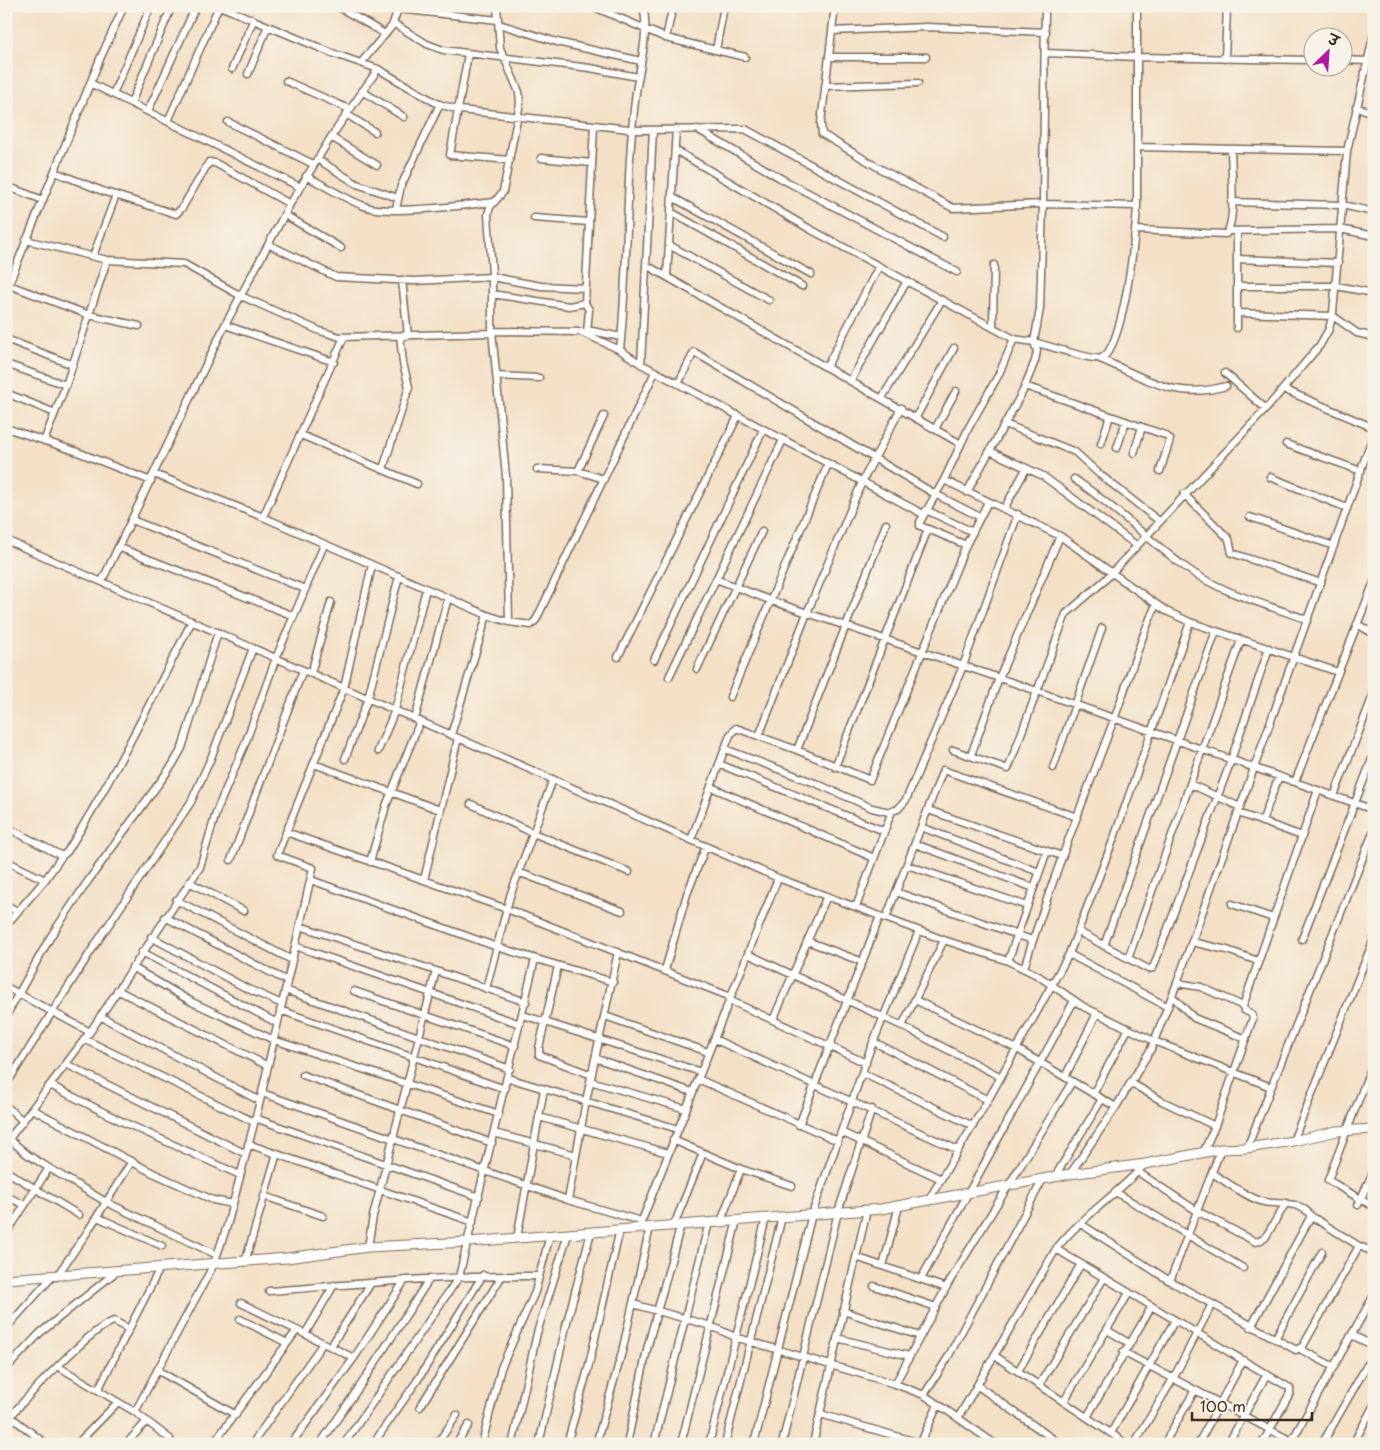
<svg xmlns="http://www.w3.org/2000/svg" width="1380" height="1450" font-family="'Playpen Sans','Playpen Sans Deva',sans-serif">
<style>
.lines{fill:none;stroke-linecap:round;stroke-linejoin:round}
.street-casing{stroke:#7b6a59;stroke-width:9}
.secondary-casing{stroke:#7b6a59;stroke-width:11}
.street{stroke:#fff;stroke-width:6}
.secondary{stroke:#fff;stroke-width:9}
</style>
<rect width="100%" height="100%" fill="#f7f3e8"/>
<filter id="ink" filterUnits="userSpaceOnUse"><feTurbulence type="fractalNoise" baseFrequency=".02" numOctaves="2"/><feDisplacementMap in="SourceGraphic" scale="10" xChannelSelector="R" yChannelSelector="G"/><feConvolveMatrix kernelMatrix="1 2 1 2 8 2 1 2 1" color-interpolation-filters="sRGB"/></filter>
<filter id="wash" filterUnits="userSpaceOnUse"><feTurbulence type="fractalNoise" baseFrequency=".0096" numOctaves="4" result="noise"/><feDisplacementMap in="SourceGraphic" scale="20" xChannelSelector="R" yChannelSelector="G"/><feGaussianBlur stdDeviation="1.12" result="paint"/><feColorMatrix in="noise" values="0 0 0 0 0 0 0 0 0 0 0 0 0 0 0 0 0 1.4 0 .05"/><feComposite in="paint" operator="in"/></filter>
<g filter="url(#wash)">
<rect width="100%" height="100%" fill="#f3e0c6"/>
</g>
<g filter="url(#ink)">
<g class="lines">
<g class="street-casing">
<path id="street" d="M220 6 332 53 378 69 438 104 460 110 638 130 745 129 943 237
M337 6 385 34
M497 6 500 48 519 92 520 103 503 192 490 207 488 214 492 274V331L506 476 509 622
M592 6 666 38 745 57
M642 6C651 24 639 72 636 92 625 178 629 264 620 350L641 364 923 514
M835 6 821 123 822 134 879 168 953 208 1043 204 1045 6
M1371 6 1374 8
M398 9 498 20
M393 23 427 44 443 50 590 68 638 77
M499 24 557 42 641 61
M832 31 927 27 1046 32
M666 38 673 6
M716 50 724 6
M1046 53 1137 57 1312 60
M468 54 450 155 510 160
M830 57H926
M1225 59 1227 6
M1342 60 1367 61
M361 63 392 26 399 6
M232 69 253 21
M248 74 268 26
M286 81 349 109
M90 83 300 187
M825 86 918 83
M362 91 404 117
M113 94 151 6
M131 103 172 6
M1356 107 1374 113
M148 111 196 6
M346 114 375 132
M168 121 219 6
M228 122 313 164
M697 129 782 179 957 272
M331 137 377 165
M1137 147 1347 151
M675 150 808 228 1014 339
M541 158 592 163
M317 159 357 184 398 198
M55 172 105 192 176 214 182 208 209 162 215 163 290 204
M306 176C326 186 346 200 367 207 390 215 467 205 494 202
M6 186 43 200
M672 197 811 274
M1231 202 1342 205 1374 212
M396 209 401 186 440 104
M671 212 802 286
M285 215 341 248
M534 218 589 222
M1136 230 1226 234C1237 220 1231 168 1231 149
M1228 231 1340 229 1374 236
M1237 231V328
M26 240 107 260 184 264 241 296 320 331 340 337 492 333
M270 245 336 277 414 281 492 277 541 286 585 288
M669 245 769 300
M93 256 116 195
M1237 259 1338 263
M646 265 961 444
M667 276 676 129
M402 280 408 336
M9 285 89 315 139 326
M1237 286H1336L1374 293
M6 291 100 59 124 6
M492 294 569 306 585 303 594 126
M585 303 589 310 587 333
M1237 313 1333 316 1357 333 1374 337
M225 325 334 362
M993 327 994 265
M587 330 621 337
M492 331 581 332 620 350
M6 339 73 365
M1100 359C1147 378 1174 401 1226 386
M6 364 66 385
M641 364 653 130
M827 366 879 266
M1225 373 1266 409
M497 376 539 378
M851 380 907 281
M678 384 694 352 935 494 980 517
M1025 386 1165 435 1170 439 1169 443 1160 471
M1283 389 1374 428
M6 393 55 413
M882 398 942 300
M916 417 954 348
M1005 424 1075 452 1098 473 1159 521
M6 428 75 451 151 481
M935 429 956 391
M301 435 417 484
M44 441 67 382 107 260
M1101 444 1110 416
M1286 444 1361 471
M1117 448 1126 421
M990 451 1043 476 1136 545
M1134 453 1142 427
M383 469 409 387 403 363 400 336
M537 469 578 471 604 479
M578 471 604 416
M154 474 263 517 487 615 509 622 531 625 536 620 655 372
M1270 477 1347 508
M1074 479C1115 506 1147 539 1185 567 1220 593 1268 605 1308 620
M944 480 1060 536 1166 611 1190 622 1338 672
M967 492 1023 391 1035 361 1037 351 1034 342C1046 345 1093 361 1101 358 1124 351 1136 229 1137 206
M1184 494 1229 539 1232 553 1321 583
M1004 509 1026 469
M926 510 973 532
M263 517 344 337
M1250 517 1334 546
M132 520 305 589
M6 540 778 878 639 1228
M966 545 988 502
M118 547 294 616
M716 579 772 601 1017 684 1374 810
M102 581 225 325 290 204 331 137 378 69
M1357 624 1374 634
M618 657 738 416
M654 660 763 430
M697 669 762 531
M311 673 331 602
M669 677 783 440
M730 697 828 464
M415 719 448 598
M451 735 487 615
M759 736 807 613 862 482 901 408
M725 749 815 783 872 808 889 812 898 809 906 800 963 666 1018 514
M797 750 886 524
M953 750 1008 769 1066 614 1104 581 1266 409 1320 345 1329 329 1333 313 1347 151 1374 33
M378 751 395 710 426 589
M971 755 999 678 1060 536
M345 759 368 698 399 576
M314 764 440 810
M719 764 884 831
M835 767 928 529 920 526V522L944 480 969 427 998 376 1014 339 1034 342 1040 309 1043 204 1137 206V6
M1053 768 1102 628
M1295 782 1374 582
M1190 784 1240 807
M711 787 874 858
M1334 796 1374 693
M471 804 533 833 629 872
M928 810 1062 856
M1238 813 1302 836
M1262 822 1279 776
M6 827 62 856
M921 827 1039 872
M286 832 507 909 731 997
M691 840 730 735 736 728 797 750 870 780 966 545 928 529
M915 844 1034 888
M231 860 303 670
M6 861 45 880
M370 862 386 806 420 721
M907 865 1027 906
M518 872 622 911
M778 878 944 940 1008 961 1037 975 1084 1007 1154 1041 1271 1087
M311 880 497 947 613 982
M424 880 458 738
M189 882 244 911
M896 892 1032 940
M176 900 292 960
M1232 904 1273 918
M6 905 17 911
M856 907 892 811
M165 917 287 981
M886 918 943 770 1077 817
M6 925 45 880 62 856 67 852C114 777 152 699 192 621
M300 926 436 971
M1079 932 1148 969 1153 968 1229 766 1269 648
M151 937 246 988 282 1004
M1302 939 1374 754
M807 941 863 962
M1192 942 1227 950 1258 961
M295 946 520 1024
M1104 946 1216 631
M142 952 277 1023
M748 954 902 1026 1001 1077
M1069 954 1168 1007
M1128 959 1241 640
M1008 961 1047 851
M558 966 539 1048V1055L592 1075
M132 967 192 1002 274 1040 499 1114
M1024 968C1050 885 1082 804 1113 722 1128 683 1138 643 1156 605
M665 970 687 894 706 846
M1177 983 1201 987 1243 1006
M6 987 90 1032 200 867 217 810 245 744 276 658 324 545
M486 989 510 896 553 779
M117 990 268 1066
M285 990 510 1069
M354 991 515 1046
M1172 996 1194 1018 1246 1039
M729 1000 866 1063
M915 1000 1017 1049 1116 1107
M280 1010 505 1089
M523 1015 701 1072
M6 1016 51 936 88 881 173 764 182 748 218 632
M100 1016 260 1101
M605 1016 708 1052
M773 1020 827 896
M902 1026 944 940
M84 1039 254 1122
M714 1039 958 1150
M874 1042 988 1100
M595 1058 692 1092
M1374 1060 1328 1180 1374 1207
M66 1064 246 1154
M862 1073 973 1126
M303 1075 492 1143
M1065 1077 1097 1013
M508 1078 678 1129
M698 1079 838 1141
M590 1081 686 1109
M1131 1083 1162 1101 1215 1126
M6 1085 93 948 191 802 211 758 253 648
M50 1085 121 1121 240 1175
M262 1093 568 1200 641 1221
M1093 1094 1128 1029
M6 1106 23 1121
M32 1109 153 1173 213 1200 233 1204
M539 1117 668 1153
M255 1118 479 1197
M799 1125 880 916
M841 1132 941 1179
M494 1133 576 1155
M673 1140 741 1169 792 1186
M1293 1141 1374 939
M248 1144 473 1222
M1247 1148 1374 830
M1203 1153 1215 1126 1253 1018 1252 1014 1244 1010 1243 1006 1318 790
M49 1168 106 1202 217 1255
M6 1171 79 1215
M1138 1172 1197 1211 1256 1242 1265 1238 1286 1203
M1212 1173C1225 1181 1249 1199 1264 1202 1279 1205 1301 1200 1311 1216L1359 1246 1374 1252
M1070 1174 1116 1107 1151 1049 1177 983 1374 433
M1054 1178 1102 1099
M1117 1193 1243 1268
M6 1196 25 1205
M264 1196 323 1216
M568 1200 586 1101 618 952
M928 1201 988 1100 1069 954 1114 838 1190 622
M1358 1205 1374 1170
M97 1217 162 1246
M721 1221 741 1169
M1081 1224 1170 1281 1296 1350 1303 1346 1359 1246
M674 1225 703 1153
M6 1234 49 1168 28 1155 9 1139 90 1032
M517 1238 544 1089
M368 1247 373 1216 436 971 526 1002
M1056 1249 1175 1320 1111 1433
M856 1257 946 1288
M245 1262 277 1153
M883 1266 899 1206
M56 1277 86 1234 132 1161
M921 1279 1074 1001
M1170 1281 1221 1149
M874 1286 936 1307
M269 1291C359 1284 449 1275 539 1276
M241 1303 354 1358
M633 1304 711 1326 735 1337 895 1384
M843 1311 920 1336
M240 1319 287 1343
M1175 1320 1290 1388V1393L1262 1444
M1251 1327 1311 1216
M6 1328 52 1277
M1107 1330 1129 1343
M305 1334 334 1285
M1352 1335 1374 1346
M837 1338 909 1356
M1275 1339 1322 1252
M331 1346 371 1283
M1300 1349 1334 1367
M1123 1352 1297 1444
M995 1356 1127 1444
M59 1367 135 1412 170 1439V1444
M6 1369 40 1333 116 1272
M157 1370 236 1415
M1018 1371 1081 1264
M1039 1385 1104 1278
M978 1386 1060 1444
M98 1390 160 1268
M924 1395 947 1359 1042 1181
M1064 1401 1129 1293
M420 1407 502 1276
M135 1412 214 1264 227 1226 260 1101 313 868 277 855 344 688 372 565
M6 1413 46 1444
M820 1414 920 1443
M1087 1417 1152 1306
M958 1418 924 1395 895 1384 948 1284 1072 1082
M6 1422C22 1402 94 1324 115 1321L129 1330
M513 1441 537 1333 568 1234
M77 1444 118 1402
M126 1444 147 1421
M213 1444 297 1330
M252 1444 323 1343
M291 1444 354 1358 405 1280
M320 1444 362 1383 430 1278
M344 1444 459 1277 535 959
M373 1444 417 1381 483 1275
M437 1444 457 1415
M456 1444 469 1425
M482 1444 501 1368 535 1292 550 1235
M539 1444 567 1322 591 1232
M567 1444 588 1369 620 1229
M596 1444 622 1352 650 1227
M627 1444 648 1345 681 1224
M654 1444 709 1222
M681 1444 737 1220
M709 1444 766 1218
M725 1444 782 1217
M754 1444 812 1214 870 1050 919 931
M782 1444 838 1212 872 1109
M813 1444 867 1210
M920 1444 938 1405
M995 1444 958 1418 1056 1249C1081 1217 1117 1195 1145 1164
M1134 1444 1173 1379 1212 1304
M1164 1444 1195 1390
M1198 1444 1243 1360
M1228 1444 1267 1374
M1290 1444 1374 1295
M1322 1444 1374 1353
M1353 1444 1374 1405"/>
</g>
<g class="secondary-casing">
<path id="secondary" d="M6 1279 287 1258 368 1247 468 1242 881 1209 1070 1174 1145 1164 1221 1149 1247 1148 1293 1141 1337 1131 1374 1129"/>
</g>
<use href="#street" class="street"/>
<use href="#secondary" class="secondary"/>
</g>
</g>
<rect width="1380" height="1450" fill="none" stroke="#f7f3e8" stroke-width="25"/>
<g transform="translate(1328 52) rotate(25)"><circle r="24" fill="#f7f3e8" stroke="#aca397"/>
<path d="M0-4L9 19L0 12L-9 19Z" fill="#b5179e"/>
<text y="-8" font-size="14" font-weight="bold" text-anchor="middle" fill="#3b2a1e">उ</text>
</g>
<path d="M1192 1412v8h120v-8" fill="none" stroke="#3b2a1e" stroke-width="2.5"/>
<text x="1200" y="1412" font-size="15" fill="#3b2a1e" stroke="#f7f3e8" stroke-width="4" paint-order="stroke">100 m</text>
</svg>
